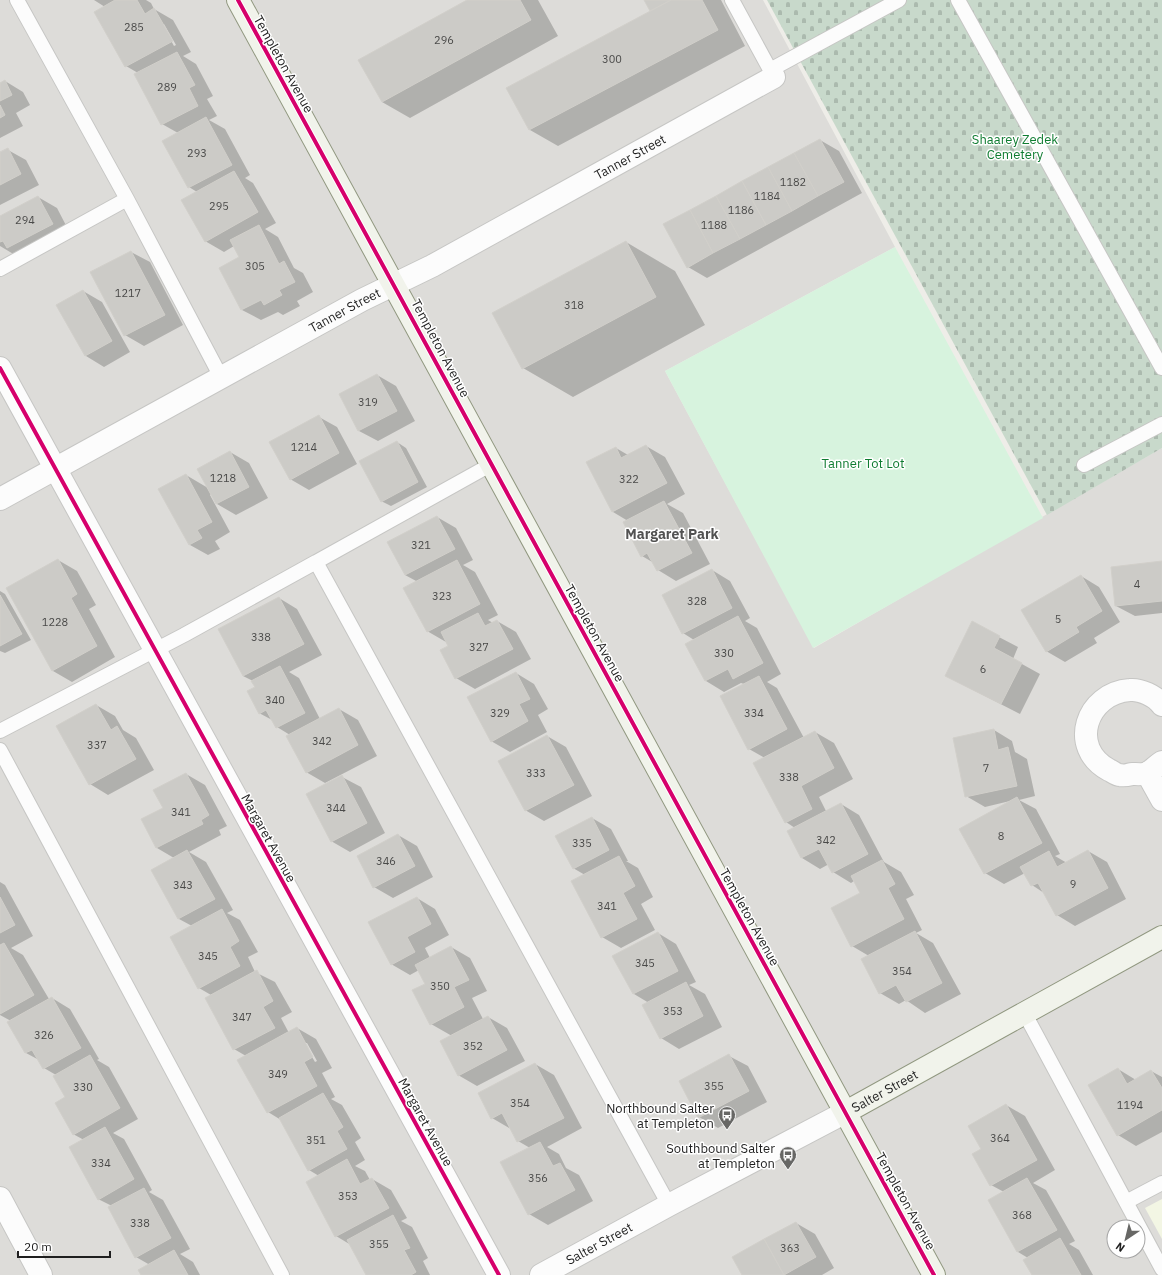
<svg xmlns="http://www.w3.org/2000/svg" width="1162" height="1275" font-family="'IBM Plex Sans',sans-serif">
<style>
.residential{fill:#dddcd9;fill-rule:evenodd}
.education{fill:#f3f6e4}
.cemetery{fill:url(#cemetery-stones)}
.park{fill:#d7f3de}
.shadow{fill:#0003;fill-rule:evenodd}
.building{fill:#cccbc7;stroke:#d1cfca}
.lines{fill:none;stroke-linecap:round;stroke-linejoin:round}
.lane-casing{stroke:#c6c6c4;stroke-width:16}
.street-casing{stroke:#c6c6c4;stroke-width:24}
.secondary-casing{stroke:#919880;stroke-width:24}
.lane{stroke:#fcfcfc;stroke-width:14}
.street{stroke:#fcfcfc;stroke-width:22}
.secondary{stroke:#f1f3eb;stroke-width:22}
.cycleway-casing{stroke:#fff;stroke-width:6}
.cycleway{stroke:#d6006c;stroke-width:4}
.labels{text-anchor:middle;stroke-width:3;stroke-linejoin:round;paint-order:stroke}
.number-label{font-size:11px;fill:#4a4a49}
.street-label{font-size:13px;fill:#1f1f1f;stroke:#fff}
.park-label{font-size:13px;fill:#0f7c31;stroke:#fff}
.poi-label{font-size:13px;fill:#1f1f1f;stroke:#fff;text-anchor:end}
.neighbourhood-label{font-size:14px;font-weight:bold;fill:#525252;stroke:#fff}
</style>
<defs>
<pattern id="cemetery-stones" width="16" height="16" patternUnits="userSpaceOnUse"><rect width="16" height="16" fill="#c8d9cb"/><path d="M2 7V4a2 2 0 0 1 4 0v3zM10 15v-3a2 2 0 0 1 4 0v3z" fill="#abbaae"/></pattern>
</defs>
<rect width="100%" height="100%" fill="#eeede8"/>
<path class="residential" d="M0 0H763L895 247 665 371 814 648 1162 448V1275H0ZM1114 1227H1138V1251H1114Z"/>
<path class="education" d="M1162 1199V1239L1145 1208Z"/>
<path class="cemetery" d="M767 0H1162V448L1047 515Z"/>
<path class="park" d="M895 247 1043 518 813 648 665 371Z"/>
<path class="shadow" d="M94 0H146L151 3 154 9 173 20 191 52 183 56 196 64 213 96 207 99 217 116 209 120 225 129 250 175 245 178 253 183 276 223 265 229 278 237 294 268 303 273 313 292 297 301 300 306 283 315 278 312 261 320 242 310 220 268 240 258 234 246 224 252 205 241 197 192 189 187 178 133 162 124 136 75 138 73 126 66 105 7ZM162 24H164L176 45 174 46Z
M469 0H538L558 36 410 118 382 102Z
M645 0H721L745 46 558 146 530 130 508 88 651 12Z
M5 81 23 92 30 105 16 113 23 126 0 138V84Z
M820 140 839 151 862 193 707 278 688 267Z
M8 150 26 160 39 185 0 205V154Z
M38 197 57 208 71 235 15 255 0 246V217Z
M626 242 675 271 705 325 573 397 523 368Z
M131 252 150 262 183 325 144 346 125 335Z
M83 291 102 302 130 352 104 367 86 356Z
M377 375 396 386 415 421 378 441 359 431 340 394Z
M319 417 337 427 357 464 309 490 290 479Z
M397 442 406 448 427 487 391 506 381 501Z
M646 446 665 457 685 494 667 504 683 513 710 564 676 581 658 570 654 563 642 556 628 521 613 512 587 463 616 448 628 455Z
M230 452 249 463 268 498 236 515 217 504 211 494 210 495 230 532 215 541 220 549 208 555 190 545 160 490 186 475 208 488Z
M437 517 456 528 473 560 463 565 475 572 498 615 488 620 493 623 497 621 516 632 531 659 475 689 456 678 449 646 446 642 427 631 418 582 405 575Z
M58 560 77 571 96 605 89 609 115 657 72 682 53 671 8 588Z
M1162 562V613L1135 616 1116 606Z
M712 570 730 581 750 618 745 621 757 628 781 674 767 682 777 688 804 738 815 732 834 743 853 779 819 797 826 811 841 804 859 815 884 862 901 872 914 895 906 899 922 930 916 933 933 943 961 994 925 1013 906 1000 899 1004 880 993 869 956 852 946 861 894 854 881 851 883 833 872 829 864 820 869 802 858 788 831 795 828 786 822 765 758 749 749 744 684 741 683 724 692 706 681 694 640 683 633Z
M1081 576 1099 587 1120 622 1094 638 1097 643 1065 662 1046 651Z
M0 591 5 594 31 640 5 653 0 651Z
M279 598 297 609 322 655 289 672 299 678 320 719 339 709 358 720 377 756 325 783 306 772 290 735 277 727 274 721 259 713 256 688 253 681 243 676Z
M972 623 1018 647 1013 659 1040 674 1020 714 946 676Z
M516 673 534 684 548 709 538 715 547 732 510 752 491 741Z
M96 705 115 716 123 730 136 738 154 770 108 795 90 784Z
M994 730 1012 741 1015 752 1027 759 1035 796 1019 800 1036 809 1060 854 1055 856 1067 863 1088 851 1107 862 1126 899 1075 926 1057 915 1044 893 1032 885 1025 873 1004 884 985 873 1010 801 985 807 966 796Z
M547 736 566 747 592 796 544 821 525 810Z
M186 774 205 785 227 826 219 830 221 835 189 852 206 862 233 910 227 913 240 920 258 952 248 957 255 972 275 982 292 1012 281 1018 289 1033 297 1028 316 1039 332 1068 322 1073 335 1097 331 1099 342 1105 361 1138 355 1142 365 1160 355 1166 365 1171 370 1180 372 1179 391 1190 407 1218 401 1221 412 1227 428 1258 423 1261 430 1275H367L351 1245 336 1236 319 1176 309 1170 281 1120 268 1112 239 1060 246 1056 234 1049 206 998 211 995 199 988 192 926 179 919 152 870 174 858 157 848 142 819 164 808ZM304 1043H307L317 1061 315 1062Z
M342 777 361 787 385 833 350 852 331 841Z
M592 818 611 829 628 861H626L638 868 653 897 641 904 655 930 621 948 602 937 585 875 573 868Z
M398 835 417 846 433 877 393 898 374 887Z
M0 882 5 885 33 936 11 948 23 955 49 999 52 998 70 1009 99 1059 97 1060 109 1067 138 1119 113 1133 124 1139 152 1190 149 1192 163 1200 190 1249 180 1254 193 1262 200 1275H142L150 1265 136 1257 112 1206 98 1199 84 1140 73 1134 66 1098 56 1075 44 1068 39 1060 26 1053 8 1022 11 1021 0 1015Z
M417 898 435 909 449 935 425 948 430 958 451 947 470 958 487 991 472 998 483 1019 488 1017 507 1028 525 1061 477 1086 458 1075 452 1036 431 1024 426 984 419 970 410 975 391 964Z
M658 933 676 944 696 982 689 985 705 994 722 1027 679 1049 661 1038 649 1003 634 994 614 956Z
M729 1056 748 1066 767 1102 718 1128 699 1117Z
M535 1064 554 1075 582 1128 547 1147 559 1154 566 1168 579 1175 593 1201 548 1225 529 1214 530 1148 518 1141 511 1129 492 1118Z
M1118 1069 1136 1080 1151 1071 1162 1077V1132L1136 1146 1118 1135Z
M1006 1105 1025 1116 1055 1170 1033 1183 1046 1190 1075 1241 1069 1244 1079 1250 1093 1275H1033L1028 1258 1018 1252 989 1201 1004 1192 991 1185 982 1149Z
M796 1223 815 1234 834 1268 822 1275H744Z"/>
<path class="building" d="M115 0H137L145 14 154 8 173 41 125 67 94 12Z
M467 0H520L531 20 382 102 358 60Z
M644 0H671L650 11Z
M671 0H702L718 30 529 130 506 88Z
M177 52 195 85 189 88 198 106 161 125 134 74Z
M5 80 12 95 0 101V83Z
M0 105 5 115 0 118Z
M206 117 232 165 188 188 162 141Z
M820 139 844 182 818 196 794 153Z
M8 148 21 174 0 185V152Z
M794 153 818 196 792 211 768 167Z
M768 167 792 211 766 225 742 181Z
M234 171 258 212 205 242 181 200Z
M742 181 766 225 740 239 716 196Z
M38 196 53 224 7 248 3 241 0 242V216Z
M716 196 740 239 713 253 690 210Z
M690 210 713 253 687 268 663 224Z
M259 225 279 264 284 261 295 282 279 290 282 295 264 305 261 300 241 310 219 268 239 257 230 240Z
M626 241 656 297 522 369 492 313Z
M131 251 165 315 124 336 90 272Z
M83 290 112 341 85 356 56 305Z
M377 374 397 411 358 431 339 394Z
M319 415 339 453 290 480 269 442Z
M397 441 418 482 381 502 359 461Z
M646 445 667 483 612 512 586 462 616 447 621 458Z
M230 451 249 487 216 504 197 469Z
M186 474 212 522 197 530 202 538 189 545 158 489Z
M664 501 692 553 657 571 647 553 641 557 623 522Z
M437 516 455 549 405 575 387 542Z
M58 559 77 594 71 598 97 646 52 671 6 588Z
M457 560 480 604 427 632 403 588Z
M1162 561V601L1115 606 1111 567Z
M712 569 732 608 682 634 662 595Z
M1081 575 1102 611 1076 627 1079 632 1046 652 1021 610Z
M0 595 22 634 0 646Z
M279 597 304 644 243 676 218 629Z
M478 613 485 626 497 620 513 649 455 679 440 650 448 646 441 632Z
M738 616 763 663 733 679 728 669 705 681 685 644Z
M972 621 1000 636 994 648 1022 663 1001 704 945 676Z
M280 666 305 713 276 728 266 710 259 714 247 691 255 687 251 681Z
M516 672 530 699 519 704 528 721 491 742 467 697Z
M759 676 787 729 748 750 720 696Z
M96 704 111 730 117 726 136 759 89 785 56 726Z
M339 708 358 745 306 773 286 736Z
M994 729 998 750 1008 747 1017 786 965 797 953 738Z
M815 731 834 768 801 786 812 809 785 823 753 763Z
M547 735 574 785 525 811 498 761Z
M186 773 209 815 201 820 203 824 156 848 141 819 163 808 153 790Z
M342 775 367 823 331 842 306 794Z
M1017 797 1042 843 984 874 959 829Z
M841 803 868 854 832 873 819 849 801 858 787 831Z
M592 817 609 850 573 869 555 836Z
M398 834 415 866 373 888 357 856Z
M187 850 215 899 178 919 151 870Z
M1088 850 1108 888 1056 916 1038 883 1031 886 1020 867 1049 851 1057 867Z
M619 856 635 886 623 893 637 919 601 938 571 881Z
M882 860 895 884 888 888 904 919 851 947 831 908 860 893 851 876Z
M0 897 15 925 0 933Z
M417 897 431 924 407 937 415 952 391 965 368 922Z
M222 909 239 941 230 947 240 966 198 989 170 937Z
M915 931 942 983 906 1002 896 985 879 994 861 959Z
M658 932 678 971 633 994 612 956Z
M4 943 34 995 0 1014V945Z
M451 946 469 980 454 987 464 1007 430 1025 412 990 425 984 415 965Z
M257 970 273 1001 263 1007 275 1028 233 1050 205 998Z
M686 982 703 1016 660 1039 642 1005Z
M52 997 81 1048 43 1069 32 1050 25 1053 7 1022Z
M488 1016 507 1050 458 1076 440 1041Z
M297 1027 313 1057 304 1062 317 1086 267 1113 237 1060Z
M729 1054 749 1091 698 1118 679 1081Z
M90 1055 120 1108 73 1135 55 1103 65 1097 53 1076Z
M535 1063 564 1118 517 1142 502 1113 491 1119 478 1093Z
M1118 1068 1127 1084 1151 1070 1162 1088V1110L1117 1136 1088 1085Z
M323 1093 343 1127 337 1131 347 1149 308 1171 279 1118Z
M1006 1104 1037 1160 990 1186 972 1154 981 1149 968 1126Z
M105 1127 134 1179 98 1200 69 1147Z
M540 1142 553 1166 560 1163 575 1190 528 1215 500 1162Z
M347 1159 360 1184 372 1178 389 1208 335 1237 306 1182Z
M1027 1178 1057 1230 1017 1252 988 1200Z
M144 1188 171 1238 135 1258 108 1207Z
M393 1215 410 1248 404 1250 416 1272 411 1275H366L347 1240Z
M796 1222 816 1257 784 1275 764 1239Z
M1060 1238 1081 1275H1032L1023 1260Z
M764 1239 784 1275H742L732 1257Z
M174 1250 188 1275H141L138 1270Z"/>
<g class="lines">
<g class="lane-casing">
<path id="lane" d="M17 0 127 199 221 377
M732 0 774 77
M958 0 1162 368
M770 70 899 0
M0 269 127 199
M492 464 316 562 669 1205
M1084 465 1162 424
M0 731 184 635 316 562
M0 750 282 1275
M1025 1014 1162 1269
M1126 1202 1162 1183"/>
</g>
<g class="street-casing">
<g id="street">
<path d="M0 368 499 1275"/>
<path id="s1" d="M0 499 362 300 432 266 774 77"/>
<path d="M1162 705C1156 696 1140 689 1130 690 1086 693 1068 748 1109 770 1112 771 1116 775 1120 775 1123 776 1128 775 1132 774 1136 774 1143 775 1147 773 1152 771 1157 765 1162 762"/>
<path d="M1147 773 1162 800"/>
<path d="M0 1198 41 1275"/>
<path id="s2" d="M541 1275 669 1205 846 1112"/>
</g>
</g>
<g class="secondary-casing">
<g id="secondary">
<path d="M238 0 934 1275"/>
<path id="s3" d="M846 1112 1162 937"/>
</g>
</g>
<use href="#lane" class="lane"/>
<use href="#street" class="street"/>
<use href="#secondary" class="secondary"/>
<g class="cycleway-casing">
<path id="cycleway" d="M238 0 934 1275
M0 368 499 1275"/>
</g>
<use href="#cycleway" class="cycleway"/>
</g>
<defs>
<g id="bus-pin" transform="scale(0.9)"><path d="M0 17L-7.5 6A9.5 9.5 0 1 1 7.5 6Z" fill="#676765" stroke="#fff"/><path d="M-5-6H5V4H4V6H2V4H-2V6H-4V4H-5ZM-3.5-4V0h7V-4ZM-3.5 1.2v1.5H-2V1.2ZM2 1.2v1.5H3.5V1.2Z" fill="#fff"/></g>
</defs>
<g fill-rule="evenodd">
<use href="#bus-pin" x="727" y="1115"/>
<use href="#bus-pin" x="788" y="1155"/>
</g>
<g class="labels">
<g class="number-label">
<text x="134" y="31">285</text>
<text x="444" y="44">296</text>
<text x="612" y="63">300</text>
<text x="167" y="91">289</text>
<text x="197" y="157">293</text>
<text x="793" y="186">1182</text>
<text x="767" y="200">1184</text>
<text x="219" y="210">295</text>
<text x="741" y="214">1186</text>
<text x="25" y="224">294</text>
<text x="714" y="229">1188</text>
<text x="255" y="270">305</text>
<text x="128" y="297">1217</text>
<text x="574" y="309">318</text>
<text x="368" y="406">319</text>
<text x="304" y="451">1214</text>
<text x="223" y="482">1218</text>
<text x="629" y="483">322</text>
<text x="421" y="549">321</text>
<text x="1137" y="588">4</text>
<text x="442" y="600">323</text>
<text x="697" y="605">328</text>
<text x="1058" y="623">5</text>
<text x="55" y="626">1228</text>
<text x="261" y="641">338</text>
<text x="479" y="651">327</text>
<text x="724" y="657">330</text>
<text x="983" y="673">6</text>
<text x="275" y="704">340</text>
<text x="500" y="717">329</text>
<text x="754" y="717">334</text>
<text x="322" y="745">342</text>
<text x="97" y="749">337</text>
<text x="986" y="772">7</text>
<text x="536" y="777">333</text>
<text x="789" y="781">338</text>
<text x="336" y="812">344</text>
<text x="181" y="816">341</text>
<text x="1001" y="840">8</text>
<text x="826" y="844">342</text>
<text x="582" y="847">335</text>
<text x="386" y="865">346</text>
<text x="1073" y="888">9</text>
<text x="183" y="889">343</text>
<text x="607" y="910">341</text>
<text x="208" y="960">345</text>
<text x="645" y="967">345</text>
<text x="902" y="975">354</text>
<text x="440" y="990">350</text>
<text x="673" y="1015">353</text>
<text x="242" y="1021">347</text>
<text x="44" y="1039">326</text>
<text x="473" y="1050">352</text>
<text x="278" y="1078">349</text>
<text x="714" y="1090">355</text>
<text x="83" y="1091">330</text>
<text x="520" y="1107">354</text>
<text x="1130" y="1109">1194</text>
<text x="1000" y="1142">364</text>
<text x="316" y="1144">351</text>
<text x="101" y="1167">334</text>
<text x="538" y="1182">356</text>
<text x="348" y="1200">353</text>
<text x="1022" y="1219">368</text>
<text x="140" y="1227">338</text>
<text x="379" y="1248">355</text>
<text x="790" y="1252">363</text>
</g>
<g class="street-label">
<text transform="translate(284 64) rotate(61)" y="5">Templeton Avenue</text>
<text dy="5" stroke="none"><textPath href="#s1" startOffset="717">Tanner Street</textPath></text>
<text dy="5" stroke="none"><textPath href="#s1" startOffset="393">Tanner Street</textPath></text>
<text transform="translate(441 348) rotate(62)" y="5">Templeton Avenue</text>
<text transform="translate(595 633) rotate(61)" y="5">Templeton Avenue</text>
<text transform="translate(269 838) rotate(61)" y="5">Margaret Avenue</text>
<text transform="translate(750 917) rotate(61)" y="5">Templeton Avenue</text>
<text dy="5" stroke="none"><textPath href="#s3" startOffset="44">Salter Street</textPath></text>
<text transform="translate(426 1122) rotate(61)" y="5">Margaret Avenue</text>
<text transform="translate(906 1201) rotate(61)" y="5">Templeton Avenue</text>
<text dy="5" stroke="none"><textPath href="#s2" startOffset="66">Salter Street</textPath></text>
</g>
<g class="park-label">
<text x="1015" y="144">Shaarey Zedek<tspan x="1015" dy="15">Cemetery</tspan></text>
<text x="863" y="468">Tanner Tot Lot</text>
</g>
<g class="poi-label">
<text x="714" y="1113">Northbound Salter<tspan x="714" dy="15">at Templeton</tspan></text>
<text x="775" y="1153">Southbound Salter<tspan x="775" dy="15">at Templeton</tspan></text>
</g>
<g class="neighbourhood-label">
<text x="672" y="539">Margaret Park</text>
</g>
</g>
<g transform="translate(1126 1239) rotate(215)"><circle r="19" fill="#ffffff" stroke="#a5a5a5"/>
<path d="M0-3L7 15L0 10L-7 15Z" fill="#676765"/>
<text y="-6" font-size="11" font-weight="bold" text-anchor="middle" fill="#1f1f1f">N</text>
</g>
<path d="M18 1251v6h92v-6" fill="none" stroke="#1f1f1f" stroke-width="2"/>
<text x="24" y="1251" font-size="12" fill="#1f1f1f" stroke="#ffffff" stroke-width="3" paint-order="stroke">20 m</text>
</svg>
